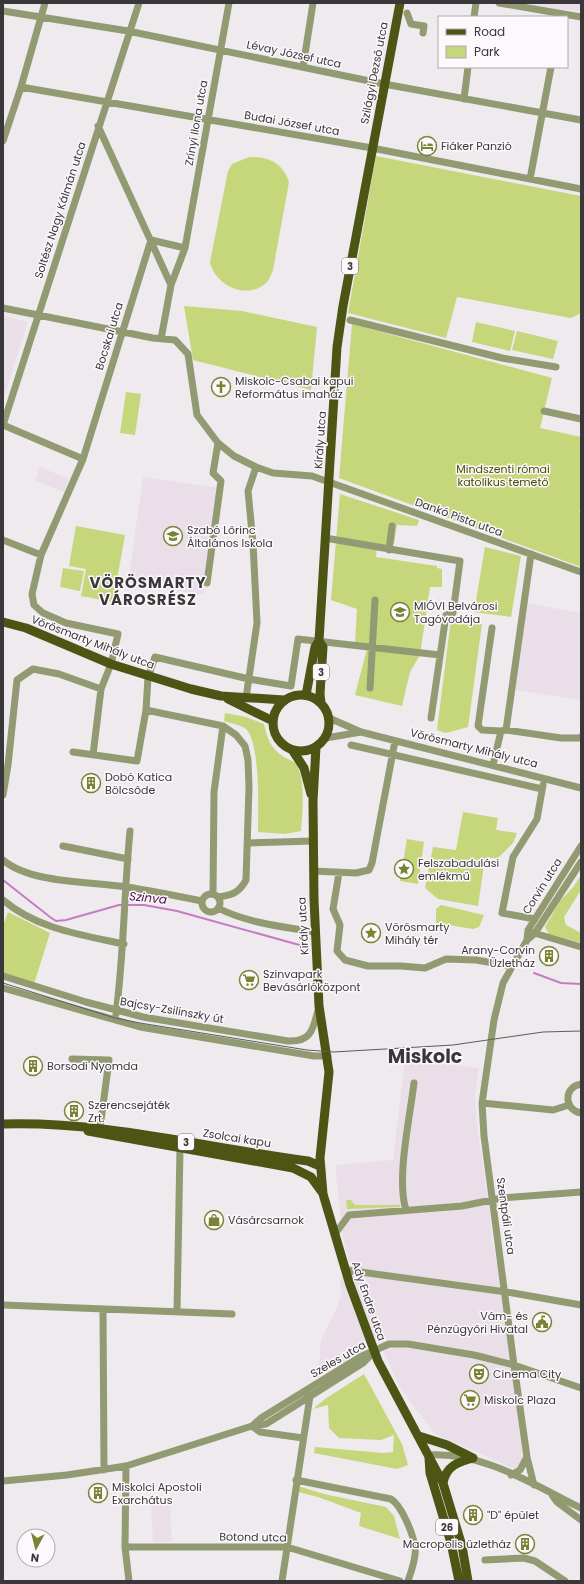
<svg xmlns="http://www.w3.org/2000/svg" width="584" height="1584" font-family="Poppins,sans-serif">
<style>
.built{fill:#eadfe9}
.green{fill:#c6d67b}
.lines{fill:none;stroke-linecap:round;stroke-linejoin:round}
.stream{stroke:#c57cc2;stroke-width:2}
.minor{stroke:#929a72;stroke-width:7}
.major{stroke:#4c5514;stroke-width:9}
.tram{stroke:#5e5b5e;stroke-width:1}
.labels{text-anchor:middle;stroke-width:3;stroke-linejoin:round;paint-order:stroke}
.shield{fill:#fcf8fb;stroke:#747173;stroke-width:1}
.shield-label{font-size:10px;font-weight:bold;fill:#393739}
.street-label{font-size:11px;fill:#393739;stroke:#fcf8fb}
.poi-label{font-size:11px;fill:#393739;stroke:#fcf8fb;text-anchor:start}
.park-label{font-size:11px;fill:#454e00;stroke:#fcf8fb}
.water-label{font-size:12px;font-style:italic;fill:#500d4f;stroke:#fcf8fb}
.district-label{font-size:15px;font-weight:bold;letter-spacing:1px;fill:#393739;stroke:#fcf8fb}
.town-label{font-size:19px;font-weight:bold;fill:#393739;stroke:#fcf8fb}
</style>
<rect width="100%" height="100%" fill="#eeeaee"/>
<path class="built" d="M514 3H581V11L552 9Z
M3 316 28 322 3 400Z
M40 467 69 479 64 492 35 480Z
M143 477 219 488 204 595 128 583Z
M525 603 581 613V700L515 690Z
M405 1059 479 1068 475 1094 477 1126 489 1205 492 1241 502 1289 526 1465 514 1469 475 1451 436 1435 401 1389 379 1343 318 1377 321 1340 338 1305 341 1295 340 1278 352 1272 342 1233 335 1165 393 1160Z
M170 1504 172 1541 153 1542 151 1505Z"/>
<path class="green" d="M376 156 581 196V313L571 318 457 297 446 338 348 313Z
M249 157C269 157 282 162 289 182L273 270C271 274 270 279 267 282 248 301 215 286 210 262L228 171 232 164Z
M184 306 242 311 317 327 311 390 193 360Z
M476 322 515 331 510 351 472 342Z
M352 324 552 378 540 428 581 437V507L579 512 581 513V567L339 478Z
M517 331 558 341 553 359 512 350Z
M126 392 141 394 135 435 120 433Z
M340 494 419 520 417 526 397 525 394 544 377 546 376 557 437 566V568L442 569V587H430L420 655 410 672 402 706 355 695 367 649 355 644 357 609 331 600Z
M76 526 125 535 113 602 81 596 86 569 69 566Z
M485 547 521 556 511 617 474 612Z
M63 568 84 571 80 591 60 587Z
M451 619 482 624 468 727 446 733 437 730Z
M225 713 246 717 264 724C267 739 271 749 284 757 289 760 295 761 297 766 306 782 302 814 301 831L285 834 258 832C258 811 261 741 245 728 240 725 230 723 224 721Z
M463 812 498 818 496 830 517 833 513 843 498 858H485L478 906 438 899 425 888 433 847 456 850Z
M407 839 424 842 418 884 400 881Z
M581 875V890L564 917 566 925 581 933V943L549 934 545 927 560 901 574 886Z
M441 905 484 915 479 927 473 929 436 923V909Z
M8 912 50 933 34 984 3 975V926Z
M346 1200H351L355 1205H400V1207L347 1209Z
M364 1374 402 1444 408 1465 397 1469 314 1453 315 1447 383 1453 393 1452 394 1435 381 1440 339 1438 329 1428 328 1405 313 1409 325 1399Z
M298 1486 324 1494 386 1507 394 1516 400 1539 359 1526 361 1513 318 1497 294 1491Z"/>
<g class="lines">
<path class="stream" d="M3 880 50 917 56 921 66 920 119 905H144L177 911 303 946
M534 973 561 983 581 984"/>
<path class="minor" d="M499 3 581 17
M3 11 128 31 384 84 581 120
M407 13 411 24 424 26 423 33
M474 17 476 3
M303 67 313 3
M21 87 372 148 581 189
M464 99 468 67
M98 126 171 285
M3 141 21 87 45 3
M530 179 551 67
M151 240 185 248
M3 308 153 338 175 340 188 354 197 415 218 443 234 456 256 467 273 473 312 476 581 572
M350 320 502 358 556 367
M161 339 171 285 185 248 229 3
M544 411 581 419
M3 425 139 3
M3 425 83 459
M325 538 460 561 453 613 446 615 431 718
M3 540 41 555
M389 550 392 526
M207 583 221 481 213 473 218 443
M492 628 478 726 482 730 501 731
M370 688 375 600
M246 698 257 623 253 543 248 491 256 467
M146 710 223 726 236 735 245 746 248 760 249 787 246 880C239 893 232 895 218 897
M329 718 361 732 581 788
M506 730 531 554
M326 738 361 732
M351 745 542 789
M73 752 137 761 146 710 148 677 155 657 249 679 291 686 298 639 440 655
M93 755 101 689 111 664 118 634 66 623 43 613 34 605 32 594 41 555 83 459 151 240
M493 765 501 731 506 730 561 738H579L581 737
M3 795 8 765 17 680 33 669 59 674 101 689
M249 843 313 841
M63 846 128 859
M3 860C31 884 91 881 127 887 152 891 177 896 202 901
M313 871 356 873 369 870 372 863 395 741
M339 873 333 909 340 925 337 951 345 960 368 966H401L425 968 446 959 476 960 512 966
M213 894 214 792 223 726
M202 903a9 9 0 1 1 18 0a9 9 0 1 1-18 0Z
M3 900C37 929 82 935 124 944
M218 908C247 923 284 927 315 932
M535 919 502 913 513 857 537 819 543 785
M531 932 581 947
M527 940 528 930 581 846
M3 976 86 1002 143 1017 288 1041C311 1042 313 1030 318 1010
M3 988 140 1027 314 1056H328
M116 1014C124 954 124 892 130 831
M72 1059 109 1060 100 1128
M581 1084C563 1087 564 1110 581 1113
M482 1103 553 1110 569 1105
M406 1210C396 1179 410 1117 414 1083
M335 1234 349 1215 462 1206 502 1198 581 1192
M346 1270 513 1293 581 1305
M3 1305 232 1314
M103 1309 104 1470
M177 1312 180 1148
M252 1426 261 1418 360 1357 389 1344H408L474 1355 514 1365 581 1388
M252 1426 260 1432 303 1438
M428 1455C482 1451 534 1485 581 1508
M126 1466 125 1547 129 1581
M511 1475 520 1470 527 1457
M296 1480 391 1499C402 1506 413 1534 415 1547 417 1556 411 1572 408 1581
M3 1481 67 1475 126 1466 252 1426 266 1424 363 1363 375 1351
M534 1485 527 1457 514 1365 484 1136 482 1103 494 1020 503 983 527 940 535 933 581 862
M552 1495 557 1502 581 1520
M125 1547H287L400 1581
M485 1560 524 1558 535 1561 565 1581
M282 1581 310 1396 308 1394"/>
<path class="major" d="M3 622 26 628 111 664 191 689 221 696 284 700
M319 641 323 647 320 694 321 703
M273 723a28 28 0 1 1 56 0a28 28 0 1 1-56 0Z
M306 695 315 647 319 641 337 347 343 306 400 3
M228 699 273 721
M316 747 313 801 314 900 319 1006 329 1072 320 1158 323 1194 350 1285 378 1361 443 1483 462 1546 468 1581
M293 751 304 768 311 794
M3 1124C106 1121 207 1148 308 1161L320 1166
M88 1131 293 1168 311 1177 322 1192
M419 1436 447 1445 473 1458
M429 1458 430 1473 451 1543 459 1581
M443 1483C446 1466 458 1462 473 1458"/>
<path class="tram" d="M3 983 115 1018 140 1023 307 1050 334 1052 453 1045 543 1032 581 1031"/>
</g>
<defs>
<g id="hotel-ring" transform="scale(1)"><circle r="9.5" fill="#fcf8fb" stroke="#788432" stroke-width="1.5"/><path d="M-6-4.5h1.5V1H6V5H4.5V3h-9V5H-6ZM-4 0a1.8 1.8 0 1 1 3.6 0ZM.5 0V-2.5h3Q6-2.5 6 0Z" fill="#788432"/></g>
<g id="church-ring" transform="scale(1)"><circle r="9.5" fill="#fcf8fb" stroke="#788432" stroke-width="1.5"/><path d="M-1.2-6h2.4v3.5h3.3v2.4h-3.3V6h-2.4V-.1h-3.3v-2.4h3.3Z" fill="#788432"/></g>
<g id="school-ring" transform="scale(1)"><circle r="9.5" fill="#fcf8fb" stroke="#788432" stroke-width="1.5"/><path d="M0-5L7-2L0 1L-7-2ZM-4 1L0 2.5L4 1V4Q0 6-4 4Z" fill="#788432"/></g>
<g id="building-ring" transform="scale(1)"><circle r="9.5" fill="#fcf8fb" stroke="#788432" stroke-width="1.5"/><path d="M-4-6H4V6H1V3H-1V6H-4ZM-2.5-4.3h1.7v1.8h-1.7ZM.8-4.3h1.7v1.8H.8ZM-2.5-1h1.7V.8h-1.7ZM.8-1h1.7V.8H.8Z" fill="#788432"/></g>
<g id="sight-ring" transform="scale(1)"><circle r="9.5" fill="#fcf8fb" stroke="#788432" stroke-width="1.5"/><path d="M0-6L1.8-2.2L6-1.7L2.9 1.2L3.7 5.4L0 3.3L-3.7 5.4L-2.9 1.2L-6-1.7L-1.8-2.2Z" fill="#788432"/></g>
<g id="supermarket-ring" transform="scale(1)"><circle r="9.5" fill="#fcf8fb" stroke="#788432" stroke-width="1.5"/><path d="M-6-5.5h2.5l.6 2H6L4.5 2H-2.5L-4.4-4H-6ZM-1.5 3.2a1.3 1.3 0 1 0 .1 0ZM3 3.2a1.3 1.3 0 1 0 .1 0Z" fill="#788432"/></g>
<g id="shop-ring" transform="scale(1)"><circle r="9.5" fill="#fcf8fb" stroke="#788432" stroke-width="1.5"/><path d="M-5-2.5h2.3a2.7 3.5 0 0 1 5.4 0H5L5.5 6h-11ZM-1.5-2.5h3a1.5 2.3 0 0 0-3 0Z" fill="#788432"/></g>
<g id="civic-ring" transform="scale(1)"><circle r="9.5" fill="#fcf8fb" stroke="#788432" stroke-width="1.5"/><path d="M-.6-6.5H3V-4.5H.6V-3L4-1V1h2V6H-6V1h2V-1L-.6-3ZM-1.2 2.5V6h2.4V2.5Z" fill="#788432"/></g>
<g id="theatre-ring" transform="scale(1)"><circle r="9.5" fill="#fcf8fb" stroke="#788432" stroke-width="1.5"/><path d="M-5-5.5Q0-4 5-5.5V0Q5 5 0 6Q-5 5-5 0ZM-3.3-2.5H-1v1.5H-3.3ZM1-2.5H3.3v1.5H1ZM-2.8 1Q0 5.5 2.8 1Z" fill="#788432"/></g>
</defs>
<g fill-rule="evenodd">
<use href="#hotel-ring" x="427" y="146"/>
<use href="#church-ring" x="221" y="387"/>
<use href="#school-ring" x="173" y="536"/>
<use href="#school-ring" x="400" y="612"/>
<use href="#building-ring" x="91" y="783"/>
<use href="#sight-ring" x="404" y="869"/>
<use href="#sight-ring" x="371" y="933"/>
<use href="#building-ring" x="549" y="956"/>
<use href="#supermarket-ring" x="249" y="980"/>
<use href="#building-ring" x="33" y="1066"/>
<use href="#building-ring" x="74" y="1111"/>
<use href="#shop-ring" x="214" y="1220"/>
<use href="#civic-ring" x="542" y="1322"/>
<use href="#theatre-ring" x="479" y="1374"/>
<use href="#supermarket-ring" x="470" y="1400"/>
<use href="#building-ring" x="98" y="1493"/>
<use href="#building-ring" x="473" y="1515"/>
<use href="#building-ring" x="525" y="1544"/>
</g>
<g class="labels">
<g class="shield">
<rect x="342" y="258" width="16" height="16" rx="3"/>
<rect x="313" y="664" width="16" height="16" rx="3"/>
<rect x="178" y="1134" width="16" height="16" rx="3"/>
<rect x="436" y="1519" width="22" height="16" rx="3"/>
</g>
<g class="shield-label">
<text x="350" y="270">3</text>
<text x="321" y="676">3</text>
<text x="186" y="1146">3</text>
<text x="447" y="1531">26</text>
</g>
<g class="street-label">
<text transform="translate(294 54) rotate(12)" y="4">Lévay József utca</text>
<text transform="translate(374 73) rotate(-79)" y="4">Szilágyi Dezső utca</text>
<text transform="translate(196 123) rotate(-80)" y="4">Zrínyi Ilona utca</text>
<text transform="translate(292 123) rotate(10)" y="4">Budai József utca</text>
<text transform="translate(60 210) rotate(-72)" y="4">Soltész Nagy Kálmán utca</text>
<text transform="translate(109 336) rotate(-73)" y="4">Bocskai utca</text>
<text transform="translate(320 440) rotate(-86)" y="4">Király utca</text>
<text transform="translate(459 517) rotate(20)" y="4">Dankó Pista utca</text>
<text transform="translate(93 642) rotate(21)" y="4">Vörösmarty Mihály utca</text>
<text transform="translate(474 748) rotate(14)" y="4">Vörösmarty Mihály utca</text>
<text transform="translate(542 886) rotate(-58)" y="4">Corvin utca</text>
<text transform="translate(303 926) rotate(-93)" y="4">Király utca</text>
<text transform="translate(172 1010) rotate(10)" y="4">Bajcsy-Zsilinszky út</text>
<text transform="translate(237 1138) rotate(9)" y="4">Zsolcai kapu</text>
<text transform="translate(506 1216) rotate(82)" y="4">Szentpáli utca</text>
<text transform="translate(369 1301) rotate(71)" y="4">Ady Endre utca</text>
<text transform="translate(338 1359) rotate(-30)" y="4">Szeles utca</text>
<text transform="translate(253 1537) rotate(1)" y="4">Botond utca</text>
</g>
<g class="poi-label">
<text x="441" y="150">Fiáker Panzió</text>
<text x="235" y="385">Miskolc-Csabai kapui<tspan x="235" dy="13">Református imaház</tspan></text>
<text x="187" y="534">Szabó Lőrinc<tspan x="187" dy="13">Általános Iskola</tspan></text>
<text x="414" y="610">MIÓVI Belvárosi<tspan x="414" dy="13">Tagóvodája</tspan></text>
<text x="105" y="781">Dobó Katica<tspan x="105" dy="13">Bölcsőde</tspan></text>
<text x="418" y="867">Felszabadulási<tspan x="418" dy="13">emlékmű</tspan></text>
<text x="385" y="931">Vörösmarty<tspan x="385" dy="13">Mihály tér</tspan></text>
<text x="535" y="954" text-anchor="end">Arany-Corvin<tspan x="535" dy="13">Üzletház</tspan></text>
<text x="263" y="978">Szinvapark<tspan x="263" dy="13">Bevásárlóközpont</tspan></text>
<text x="47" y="1070">Borsodi Nyomda</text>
<text x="88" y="1109">Szerencsejáték<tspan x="88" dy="13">Zrt.</tspan></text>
<text x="228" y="1224">Vásárcsarnok</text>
<text x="528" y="1320" text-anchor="end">Vám- és<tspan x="528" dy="13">Pénzügyőri Hivatal</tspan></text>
<text x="493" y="1378">Cinema City</text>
<text x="484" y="1404">Miskolc Plaza</text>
<text x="112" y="1491">Miskolci Apostoli<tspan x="112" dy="13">Exarchátus</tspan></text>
<text x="487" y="1519">"D" épület</text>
<text x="511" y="1548" text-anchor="end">Macropolis üzletház</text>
</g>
<g class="park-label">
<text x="503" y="473">Mindszenti római<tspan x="503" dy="13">katolikus temető</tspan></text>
</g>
<g class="water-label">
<text transform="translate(148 898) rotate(6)" y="4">Szinva</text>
</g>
<g class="district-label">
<text x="148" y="588">VÖRÖSMARTY<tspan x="148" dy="17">VÁROSRÉSZ</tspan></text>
</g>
<g class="town-label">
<text x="425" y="1063">Miskolc</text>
</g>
</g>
<rect width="584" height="1584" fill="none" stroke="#393739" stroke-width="8"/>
<rect x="438" y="16" width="130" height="52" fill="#fcf8fb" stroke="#aeabad"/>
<rect x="446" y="29" width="20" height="6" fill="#4c5514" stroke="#aeabad"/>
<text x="474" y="36" font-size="12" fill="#393739">Road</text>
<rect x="446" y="46" width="20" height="12" fill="#c6d67b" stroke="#aeabad"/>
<text x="474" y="56" font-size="12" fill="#393739">Park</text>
<g transform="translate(36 1548) rotate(187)"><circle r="19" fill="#fcf8fb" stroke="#aeabad"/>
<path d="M0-3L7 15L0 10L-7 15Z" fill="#788432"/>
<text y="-6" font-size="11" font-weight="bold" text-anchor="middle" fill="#393739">N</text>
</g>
</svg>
